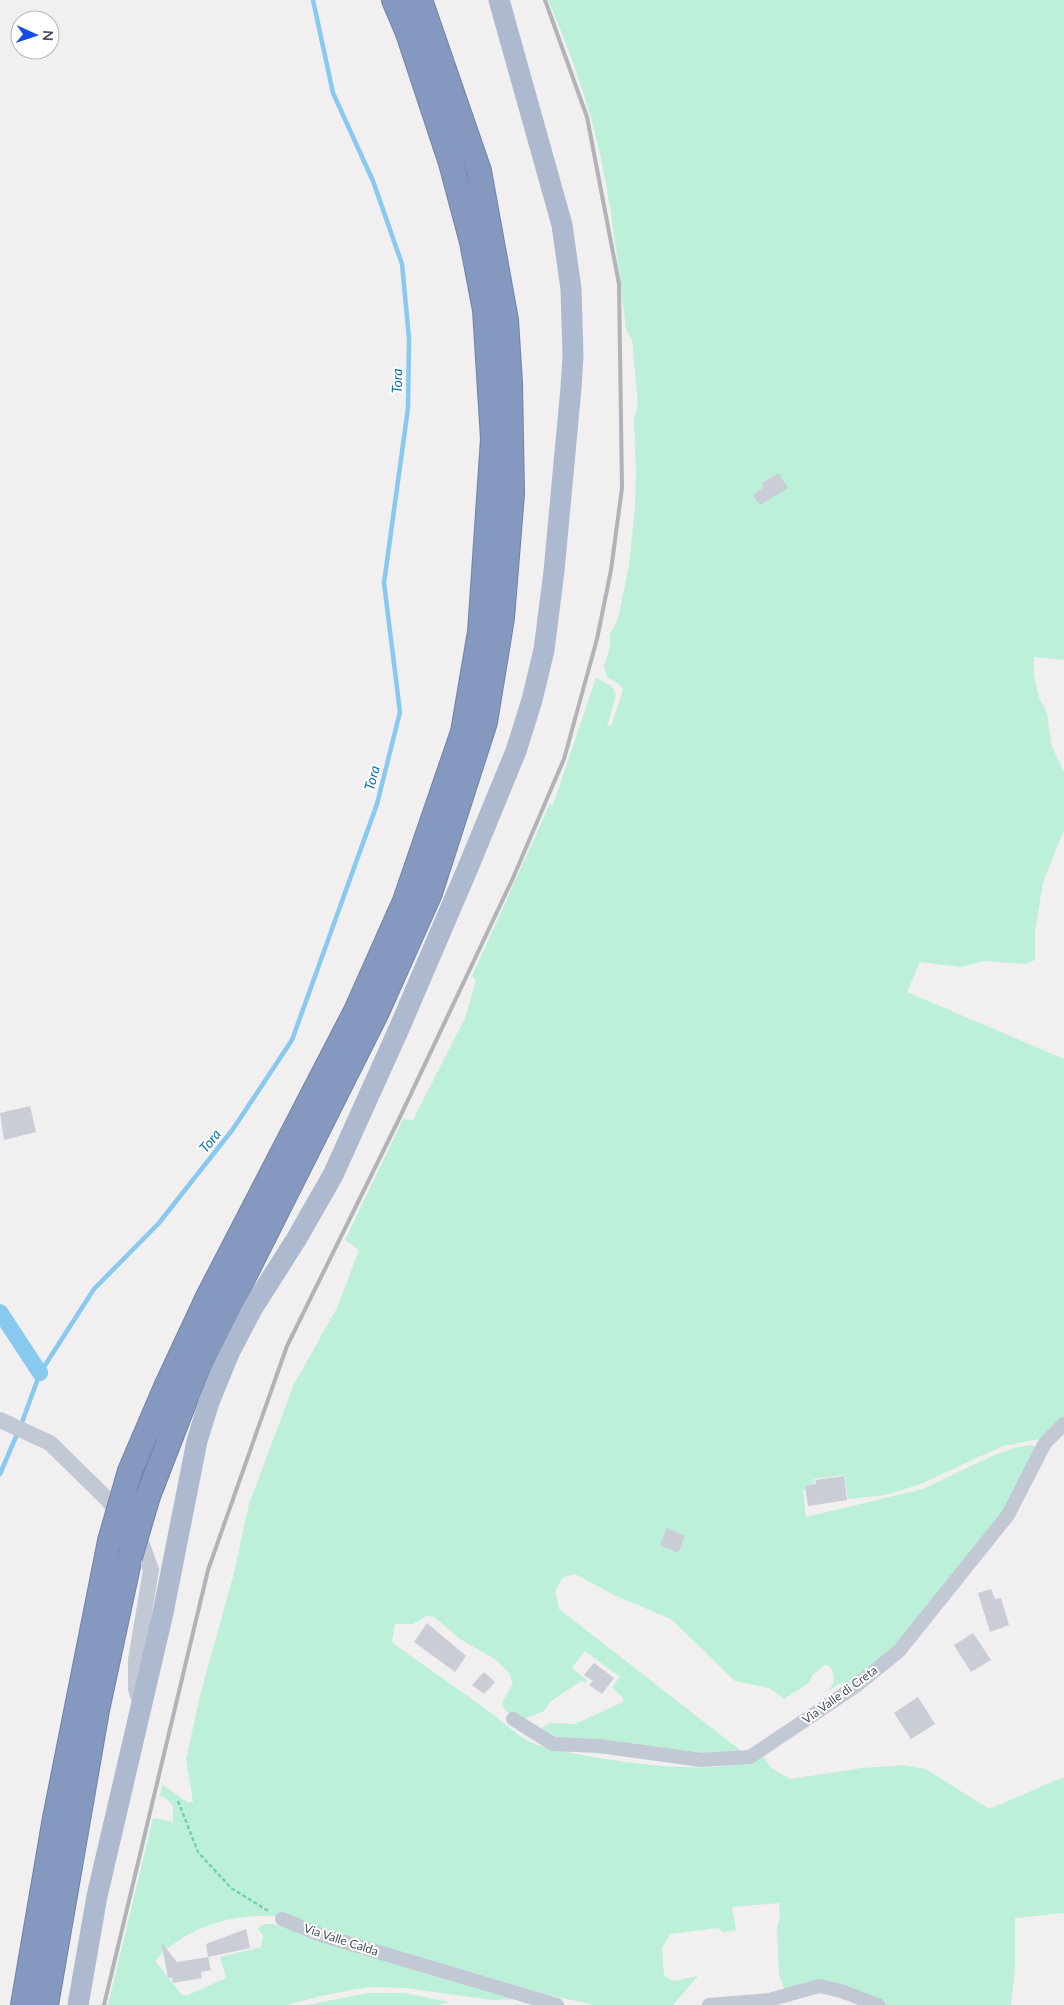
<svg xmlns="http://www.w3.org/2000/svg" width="1064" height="2005" font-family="Lato,sans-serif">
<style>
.green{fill:#bcf0d9}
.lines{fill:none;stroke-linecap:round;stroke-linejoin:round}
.stream{stroke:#87c9ef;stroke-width:4.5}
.canal{stroke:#87c9ef;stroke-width:16}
.building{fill:#cacdd5}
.motorway-casing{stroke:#7083ab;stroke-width:26}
.path{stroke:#72d0b1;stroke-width:2.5;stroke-dasharray:4 2.5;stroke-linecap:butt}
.minor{stroke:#c2c8d4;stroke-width:14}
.tertiary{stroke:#c2c8d4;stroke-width:16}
.primary{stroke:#adb9cf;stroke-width:21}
.motorway{stroke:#8598bf;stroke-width:24}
.rail{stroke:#b1b3b9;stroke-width:4}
.motorway-bridge-casing{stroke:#7083ab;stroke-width:26;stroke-linecap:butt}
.motorway-bridge{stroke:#8598bf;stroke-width:24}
.labels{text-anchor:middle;stroke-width:4;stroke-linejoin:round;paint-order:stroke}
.street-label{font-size:12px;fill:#464e5d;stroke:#fff}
.water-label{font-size:14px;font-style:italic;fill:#0871af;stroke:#fff}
</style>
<rect width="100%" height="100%" fill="#f1efef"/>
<path class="green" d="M548 0H1064V660L1034 657V675L1039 698 1047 713 1051 744 1064 772V830L1043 882 1035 932V960L1025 964 985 961 961 967 920 962 907 992 1064 1059V1425L1050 1437 1003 1446 918 1485 885 1495 848 1499 844 1475 814 1479V1484L805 1486V1490L803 1491 806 1517 923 1489 992 1456 1014 1448 1031 1445 1040 1448 1007 1516 899 1645 852 1683 842 1682 828 1691C836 1682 835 1675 830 1666L825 1665 813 1674 809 1683 784 1699 769 1688 735 1681 671 1619 614 1595 575 1574 563 1577 555 1590 559 1609 740 1750V1758L715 1760 531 1734 550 1723 575 1724 623 1702V1698L612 1687 620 1677 585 1651 572 1668 587 1680 585 1683 581 1681 551 1701 544 1711 518 1721 505 1710 502 1703 513 1683 509 1673 495 1659 460 1639 434 1617 426 1616 413 1624H395L392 1641 395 1645C426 1667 457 1688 487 1710 515 1730 520 1743 556 1750 612 1761 712 1779 764 1757L771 1768 790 1779 863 1768 904 1765 926 1769 989 1809 1064 1777V1913L1015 1918V1968L1011 2005H882L853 1991H785L779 1975 777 1929 780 1916 779 1903 732 1907 736 1930 723 1932 718 1928 670 1934 662 1948 664 1976 674 1981 698 1976 673 2005H594L553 1996 307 1927C296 1924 284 1917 274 1916 238 1914 198 1924 171 1946 165 1951 158 1955 156 1962L182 1995H188L226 1978 220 1957 261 1947 263 1936 258 1928 265 1924H273L518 1999 493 2000 405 1988 368 1987 321 1996 286 2005H108L153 1818 173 1822V1806L166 1798 159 1796 163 1785 187 1802H193L186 1759 201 1692 234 1573 249 1504 294 1384 337 1308 359 1250 345 1240 403 1119 413 1120 465 1018 476 981 472 976 550 804 553 805 596 678 611 686 616 694 607 727 612 724 623 690 620 685 607 677 604 666 610 647V634L618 619 629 565 635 509 636 471 634 420 638 403 632 340 626 329C619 273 613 215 601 159 590 105 570 51 548 0Z
M368 1993H404L449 2002 438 2005H306Z"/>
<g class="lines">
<path class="stream" d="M21 1425 40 1373 94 1289 159 1223 233 1129 292 1040 377 804 400 712 384 583 408 408 409 338 402 264 373 181 333 93 313 0
M0 1474 18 1432"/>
<path class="canal" d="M0 1312 40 1373"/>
</g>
<path class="building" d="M778 473 788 488 760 505 753 495 764 487 762 483Z
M30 1106 36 1132 4 1140 0 1113Z
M844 1476 847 1500 808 1506 805 1486 816 1484 815 1480Z
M667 1528 685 1536 678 1553 660 1545Z
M991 1589 995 1599 1001 1598 1009 1625 990 1632 978 1593Z
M427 1623 466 1656 455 1672 414 1642Z
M973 1633 991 1660 971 1672 954 1645Z
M594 1663 614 1678 602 1694 589 1685 593 1681 584 1675Z
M484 1672 495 1682 484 1694 472 1685Z
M918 1697 935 1724 911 1739 894 1713Z
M246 1929 250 1948 208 1957 206 1944Z
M161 1942 177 1962 208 1957 211 1970 201 1972 202 1978 173 1983 172 1978H168Z"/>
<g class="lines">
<g class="motorway-casing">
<path id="motorway" d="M130 1471 166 1387 208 1297 356 1011 405 901 463 732 480 632 493 439 485 310 472 242 451 163 408 33 394 0
M148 1496 196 1372 376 1014 430 893 485 722 502 618 512 494 510 383 506 320 479 171 420 0
M23 2005 55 1818 110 1541
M46 2005 97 1710 130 1557"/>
</g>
<path class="path" d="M178 1801 198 1852 231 1888 270 1912"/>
<path class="minor" d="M513 1719 553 1744 599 1746 701 1760 750 1757 856 1686 899 1651 1008 1515 1045 1443 1064 1424
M282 1919 321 1935 557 2005
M709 2005 769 2000 819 1986 841 1991 878 2005"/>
<path class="tertiary" d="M0 1420 50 1443 107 1499 142 1545 151 1570 136 1660V1689L140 1702"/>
<path class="primary" d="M78 2005 97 1896 163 1613 197 1441 209 1402 229 1353 252 1309 297 1238 333 1175 398 1031 467 870 516 751 532 700 544 650 554 571 571 388 573 355 571 289 562 225 499 0"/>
<use href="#motorway" class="motorway"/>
<path class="rail" d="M104 2005 208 1570 287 1346 399 1119 513 878 564 759 597 639 611 570 622 488 619 284 587 117 545 0"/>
<g class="motorway-bridge-casing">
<path id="motorway-bridge" d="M110 1541 130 1471
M130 1557 148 1496"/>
</g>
<use href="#motorway-bridge" class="motorway-bridge"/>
</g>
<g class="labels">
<g class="street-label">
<text transform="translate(840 1695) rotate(-36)" y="4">Via Valle di Creta</text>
<text transform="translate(341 1940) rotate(18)" y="4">Via Valle Calda</text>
</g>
<g class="water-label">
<text transform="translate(397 381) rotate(-89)" y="5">Tora</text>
<text transform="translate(372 778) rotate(-76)" y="5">Tora</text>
<text transform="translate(210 1141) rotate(-51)" y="5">Tora</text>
</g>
</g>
<g transform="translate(35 35) rotate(93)"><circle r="24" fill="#ffffff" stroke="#b5b8be"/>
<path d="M0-4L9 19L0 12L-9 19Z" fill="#134de7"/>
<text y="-8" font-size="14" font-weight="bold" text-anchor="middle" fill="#464e5d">N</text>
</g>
</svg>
